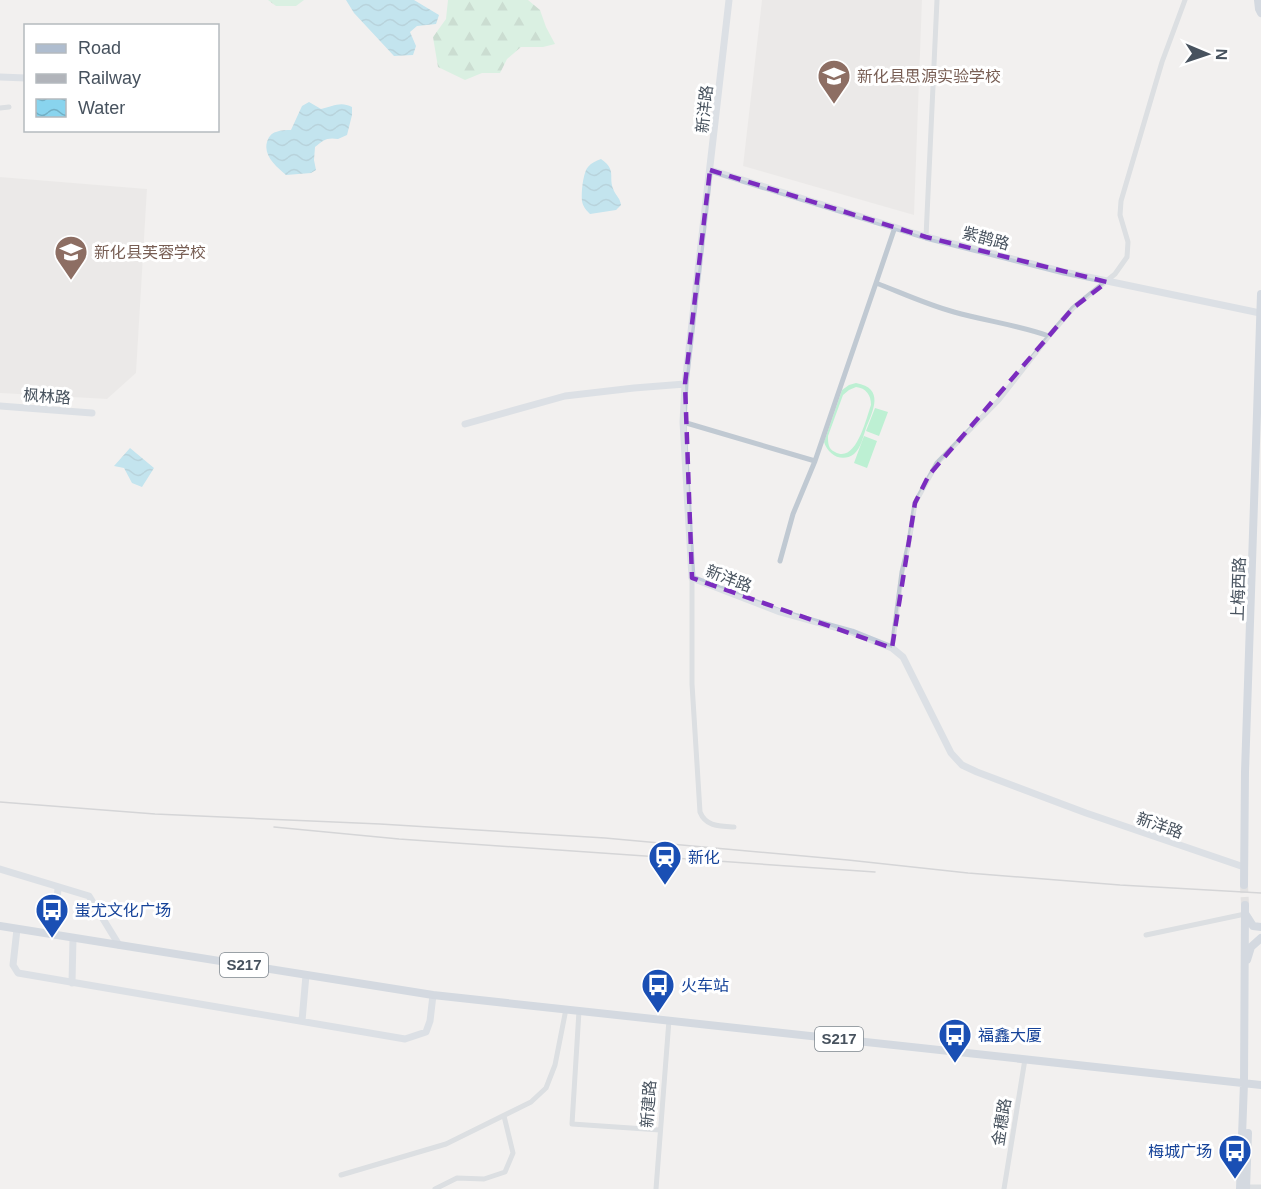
<svg xmlns="http://www.w3.org/2000/svg" width="1261" height="1189" font-family="Helvetica,'Noto Sans SC',sans-serif">
<style>
.education{fill:#e3e1e1}
.green{fill:#bdf0d3;fill-rule:evenodd}
.forest{fill:url(#forest-firs)}
.water{fill:url(#water-waves)}
.lines{fill:none;stroke-linecap:round;stroke-linejoin:round}
.primary-tunnel{stroke:#d0d0d2;stroke-width:8;stroke-dasharray:8 4;stroke-linecap:butt}
.street{stroke:#c0c9d2;stroke-width:5}
.secondary{stroke:#c2ccd9;stroke-width:7}
.primary{stroke:#afbdcf;stroke-width:8}
.rail{stroke:#b1b4ba;stroke-width:1.5}
.marked{fill:none;stroke:#7b2cbf;stroke-width:4.5;stroke-dasharray:12 8;stroke-linejoin:round}
.labels{text-anchor:middle;stroke-width:6;stroke-linejoin:round;paint-order:stroke}
.shield{fill:#fff;stroke:#7e868e;stroke-width:1.5}
.shield-label{font-size:15px;font-weight:bold;fill:#47525e}
.education-label{font-size:16px;fill:#785e54;stroke:#fff;text-anchor:start}
.street-label{font-size:16px;fill:#47525e;stroke:#fff}
.transit-label{font-size:16px;fill:#164399;stroke:#fff;text-anchor:start}
</style>
<defs>
<pattern id="forest-firs" width="22" height="20" patternUnits="userSpaceOnUse" patternTransform="scale(1.5)"><rect width="22" height="20" fill="#bdf0d3"/><path d="M5 1l3.5 6h-7zM16 11l3.5 6h-7z" fill="#9bc5ae"/></pattern>
<pattern id="water-waves" width="16" height="10" patternUnits="userSpaceOnUse" patternTransform="scale(1.5)"><rect width="16" height="10" fill="#89d4ee"/><path d="M0 5q4-4 8 0t8 0" fill="none" stroke="#72afc4"/></pattern>
</defs>
<rect width="100%" height="100%" fill="#f2f0ef"/>
<path class="education" d="M762 0H922L914 215 743 166Z
M0 177 147 189 136 373 107 399 0 393Z"/>
<path class="green" d="M856 383C885 388 873 411 866 428 863 437 861 448 854 454 842 463 828 455 824 442L842 390 849 385ZM856 387C866 388 871 395 871 405 866 419 856 464 835 452 828 449 828 443 828 436L843 395 849 390Z
M875 408 888 412 879 436 866 431Z
M864 436 877 441 867 468 854 463Z"/>
<path class="forest" d="M268 0H304L296 6H276Z
M448 0H528L540 10 546 27 555 44 543 47H521L507 59 500 73H482L465 80 438 67 433 37 446 19Z"/>
<path class="water" d="M346 0H414L439 15 436 24 417 26 410 32 416 46 413 55 394 56 354 13Z
M309 102 321 109C333 106 341 101 352 107V115L347 135 338 139C327 137 323 140 315 147L314 160 316 170 311 173 286 175C277 167 263 156 267 142 268 138 271 133 276 132 281 130 287 130 291 130L302 106Z
M601 159C618 171 607 177 614 191 617 197 620 198 621 205L616 210 590 214C587 211 583 207 582 201 581 194 583 172 588 167 591 163 596 161 601 159Z
M130 448 154 468 142 487 132 483 124 468 114 466Z"/>
<g class="lines">
<path class="primary-tunnel" d="M1244 885 1245 905"/>
<path class="street" d="M0 108 9 107
M926 237 937 0
M876 283 895 227
M683 422 815 461 876 283C902 293 928 305 954 312 986 321 1018 325 1049 336
M780 561 793 514 815 461
M692 578V684L700 812C706 827 720 826 734 827
M892 648 902 572 909 542 915 503 937 463 999 400 1049 336 1073 308 1115 274 1127 257 1128 242 1120 215 1121 201 1162 62 1185 0
M1146 935 1245 914
M579 1011 572 1124 660 1130
M341 1175 446 1144 531 1102 546 1088 555 1065 566 1009
M1245 1187H1261
M435 1189 457 1178 484 1179 505 1172 513 1153 504 1116
M656 1189 669 1020
M1004 1189 1025 1059"/>
<path class="secondary" d="M729 0 685 384 683 422 692 578 780 612 852 632 892 648 903 657 951 753 962 765 977 772 1086 813 1244 867
M0 77 26 78
M710 170 926 237 1064 272 1260 313
M0 406 92 413
M465 424 565 396 634 388 685 384
M0 869 89 896 119 945
M17 929 13 965 18 973 405 1039 426 1032 430 1021 433 995
M55 935 58 887
M72 983 73 938
M302 1021 306 975"/>
<path class="primary" d="M1258 0 1259 9 1261 13
M1244 885 1245 772 1261 294
M1246 915 1253 926 1261 927
M0 926 433 995 1261 1085
M1247 960 1251 947 1261 938
M1240 1189 1244 1083 1245 905
M1246 1189 1248 1133"/>
<path class="rail" d="M0 802 155 814 380 824 605 838 848 860 968 873 1120 885 1261 893
M274 827 399 839 875 872"/>
</g>
<path d="M0 0H1261V1189H0ZM710 170 926 237 1107 282 1073 308 929 475 915 503 892 648 692 578 685 384Z" fill="#f2f0ef" fill-opacity=".55" fill-rule="evenodd"/>
<path class="marked" d="M710 170 926 237 1107 282 1073 308 929 475 915 503 892 648 692 578 685 384Z"/>
<defs>
<g id="school-pin" transform="scale(1.725)"><path d="M0 17L-7.5 6A9.5 9.5 0 1 1 7.5 6Z" fill="#8d6e63" stroke="#fff"/><path d="M0-5L7-2L0 1L-7-2ZM-4 1L0 2.5L4 1V4Q0 6-4 4Z" fill="#fff"/></g>
<g id="station-pin" transform="scale(1.725)"><path d="M0 17L-7.5 6A9.5 9.5 0 1 1 7.5 6Z" fill="#1a4fb4" stroke="#fff"/><path d="M-3-6H3Q5-6 5-4V2Q5 4 3 4L4.5 6H3L1.5 4h-3L-3 6H-4.5L-3 4Q-5 4-5 2V-4Q-5-6-3-6ZM-3.5-4v3h7v-3ZM-3.5 1v1.5H-2V1ZM2 1v1.5H3.5V1Z" fill="#fff"/></g>
<g id="bus-pin" transform="scale(1.725)"><path d="M0 17L-7.5 6A9.5 9.5 0 1 1 7.5 6Z" fill="#1a4fb4" stroke="#fff"/><path d="M-5-6H5V4H4V6H2V4H-2V6H-4V4H-5ZM-3.5-4V0h7V-4ZM-3.5 1.2v1.5H-2V1.2ZM2 1.2v1.5H3.5V1.2Z" fill="#fff"/></g>
</defs>
<g fill-rule="evenodd">
<use href="#school-pin" x="834" y="76"/>
<use href="#school-pin" x="71" y="252"/>
<use href="#station-pin" x="665" y="857"/>
<use href="#bus-pin" x="52" y="910"/>
<use href="#bus-pin" x="658" y="985"/>
<use href="#bus-pin" x="955" y="1035"/>
<use href="#bus-pin" x="1235" y="1151"/>
</g>
<g class="labels">
<g class="shield">
<rect x="220" y="953" width="48" height="24" rx="4.5"/>
<rect x="815" y="1027" width="48" height="24" rx="4.5"/>
</g>
<g class="shield-label">
<text x="244" y="970">S217</text>
<text x="839" y="1044">S217</text>
</g>
<g class="education-label">
<text x="857" y="82">新化县思源实验学校</text>
<text x="94" y="258">新化县芙蓉学校</text>
</g>
<g class="street-label">
<text transform="translate(704 109) rotate(-84)" y="6">新洋路</text>
<text transform="translate(986 238) rotate(15)" y="6">紫鹊路</text>
<text transform="translate(47 396) rotate(4)" y="6">枫林路</text>
<text transform="translate(729 578) rotate(21)" y="6">新洋路</text>
<text transform="translate(1238 589) rotate(-88)" y="6">上梅西路</text>
<text transform="translate(1160 825) rotate(19)" y="6">新洋路</text>
<text transform="translate(648 1104) rotate(-86)" y="6">新建路</text>
<text transform="translate(1001 1122) rotate(-81)" y="6">金穗路</text>
</g>
<g class="transit-label">
<text x="688" y="863">新化</text>
<text x="75" y="916">蚩尤文化广场</text>
<text x="681" y="991">火车站</text>
<text x="978" y="1041">福鑫大厦</text>
<text x="1212" y="1157" text-anchor="end">梅城广场</text>
</g>
</g>
<rect x="24" y="24" width="195" height="108" fill="#ffffff" stroke="#b5babf" stroke-width="1.5"/>
<rect x="36" y="44" width="30" height="9" fill="#afbdcf" stroke="#b5babf" stroke-width="1.5"/>
<text x="78" y="54" font-size="18" fill="#47525e">Road</text>
<rect x="36" y="74" width="30" height="9" fill="#b1b4ba" stroke="#b5babf" stroke-width="1.5"/>
<text x="78" y="84" font-size="18" fill="#47525e">Railway</text>
<rect x="36" y="99" width="30" height="18" fill="url(#water-waves)" stroke="#b5babf" stroke-width="1.5"/>
<text x="78" y="114" font-size="18" fill="#47525e">Water</text>
<g transform="translate(1207 54) rotate(92)" stroke="#ffffff" stroke-width="4.5" paint-order="stroke">
<path d="M0-4.5L10 22L0 15L-10 22Z" fill="#47525e"/>
<text y="-9" font-size="16" font-weight="bold" text-anchor="middle" fill="#47525e">N</text>
</g>
</svg>
